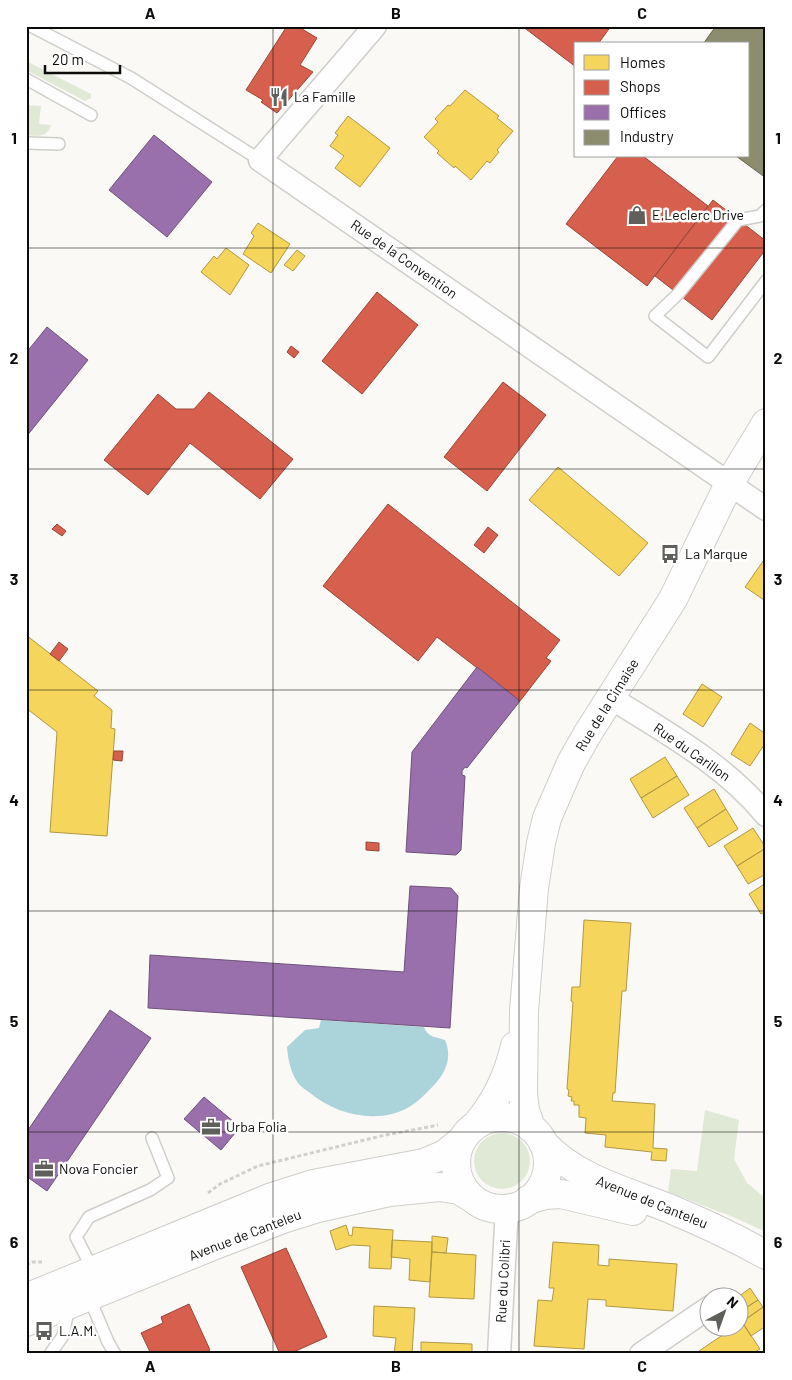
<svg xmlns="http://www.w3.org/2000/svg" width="792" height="1380" font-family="Barlow,sans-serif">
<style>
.green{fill:#e0e8d6}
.water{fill:#abd3da}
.homes{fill:#f6d55c;stroke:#b09943}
.shops{fill:#d6604d;stroke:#994739}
.offices{fill:#9970ab;stroke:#6f527b}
.industry{fill:#8c8c6e;stroke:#666650}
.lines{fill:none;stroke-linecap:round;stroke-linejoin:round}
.lane-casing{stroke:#cfcecb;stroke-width:14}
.street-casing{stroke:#cfcecb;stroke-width:25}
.secondary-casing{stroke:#cfcecb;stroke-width:30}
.path{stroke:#d0d0d0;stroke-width:3;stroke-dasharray:4 2.5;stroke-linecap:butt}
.lane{stroke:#fefefe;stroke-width:11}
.street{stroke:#fefefe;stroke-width:22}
.secondary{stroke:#fefefe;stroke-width:28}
.grid{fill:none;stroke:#0c0c0a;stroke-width:1;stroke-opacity:0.55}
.labels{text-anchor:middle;stroke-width:5;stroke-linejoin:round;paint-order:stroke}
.poi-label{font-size:14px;fill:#0c0c0a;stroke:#fff;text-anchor:start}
.street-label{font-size:14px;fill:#0c0c0a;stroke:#fff}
.neatline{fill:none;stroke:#0c0c0a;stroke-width:2}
.grid-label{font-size:16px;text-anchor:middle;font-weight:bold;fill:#0c0c0a}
</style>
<rect width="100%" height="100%" fill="#faf9f5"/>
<path class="green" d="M26 61 91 94V98L85 101 26 70Z
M26 105 41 106 39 124 51 125C47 138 38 136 26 135Z
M705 1110 739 1120 734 1159 747 1183 766 1199V1232L733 1217 668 1192 671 1169 697 1171Z
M474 1161a28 28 0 1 1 56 0a28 28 0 1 1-56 0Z"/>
<path class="water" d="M321 1020 424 1027C427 1037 436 1037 445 1040 452 1056 447 1071 435 1084 423 1097 410 1110 392 1114 363 1121 332 1111 310 1093 306 1090 301 1087 298 1083 291 1073 288 1060 287 1047L305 1030 319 1028Z"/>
<path class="homes" d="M465 90 499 116 497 118 513 131 497 150 499 152 490 163 487 161 471 180 455 166 454 168 437 153 439 151 424 137 438 122 435 119 448 105 450 106Z
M348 116 390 148 360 187 335 168 344 156 330 146 338 135 335 133Z
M258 223 290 244 271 273 243 254 254 236 251 233Z
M226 248 249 265 230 295 201 272 214 256 217 259Z
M297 250 305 256 293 271 284 265Z
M558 467 648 543 619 576 529 500Z
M766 557V597L764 600 745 587Z
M26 635 98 691 94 696 112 710 111 728 115 729 107 836 50 832 57 732 26 708Z
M702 684 722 697 703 727 683 714Z
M750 723 766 734V742L750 766 731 754Z
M665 757 677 776 641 798 630 779Z
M677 776 689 795 653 818 641 798Z
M714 789 726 809 697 828 684 808Z
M726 809 738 829 709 847 697 828Z
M753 828 766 848 737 866 724 846Z
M766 848V874L748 884 737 866Z
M766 883V911L761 914 749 894Z
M584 920 631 923 626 991H622L615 1093H613L612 1101 655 1104 653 1148 667 1149 666 1161 651 1160 652 1152 605 1147 606 1135 585 1133 586 1118 579 1117V1105H574V1101H571L572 1097 568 1096 569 1090 567 1089 573 1002 571 1001 572 987H580Z
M346 1225 349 1235 352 1236 353 1227 393 1230 391 1269 369 1268 370 1246 352 1245 336 1250 330 1231Z
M432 1236 448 1238 446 1253 432 1252Z
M392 1240 432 1242 430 1282 409 1280 410 1259 391 1257Z
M553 1242 599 1245 598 1265 609 1266V1259L677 1264 673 1311 606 1306V1300L588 1299 584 1349 534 1346 538 1300 552 1301 554 1288H549Z
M432 1252 476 1255 474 1299 429 1297Z
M750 1288 758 1300 741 1311 740 1309V1298H737Z
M758 1300 763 1307 746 1319 741 1311Z
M766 1305V1326L751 1336 742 1322Z
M374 1306 415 1308 412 1354H394L396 1338 373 1336Z
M742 1322 760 1349 752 1354H701L699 1351 733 1328H740V1323Z
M421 1342 472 1344V1354H421Z"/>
<path class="shops" d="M287 26H297L317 38 300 65 313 72 277 113 261 102 263 100 246 90Z
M522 26H611L598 44H576V67Z
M618 156H643L708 206 647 286 566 224Z
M713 200 766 241V249L712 320 655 276Z
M377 292 418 325 362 394 322 361Z
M291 346 299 352 294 358 287 352Z
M503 382 546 415 487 491 444 457Z
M209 392 293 459 260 499 190 443 148 495 104 460 158 394 176 409H194Z
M388 504 560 640 546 658 551 661 520 701 437 637 418 661 323 586Z
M57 524 66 531 62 536 52 529Z
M488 527 498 535 484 553 474 545Z
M59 642 68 649 59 661 50 654Z
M114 751H123L122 761 113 760Z
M366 842 379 843V851L366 850Z
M286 1248 327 1337 289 1354H280L241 1267Z
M189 1304 210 1350 203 1354H151L141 1333 163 1323 161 1317Z"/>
<path class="offices" d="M154 135 212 182 167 237 109 190Z
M47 327 88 360 26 437V353Z
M477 667 520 701 467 768 465 767 462 771V775L465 776 461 850 456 855 406 852 412 752Z
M410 886 451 888 458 896 450 1028 148 1008 150 955 404 972Z
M110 1010 151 1038 47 1191 26 1176V1133Z
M204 1097 240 1127 221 1150 184 1119Z"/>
<path class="industry" d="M716 26H766V178L736 156H748V44H703Z"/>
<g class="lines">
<g class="lane-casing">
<path id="lane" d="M31 26 131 78 260 160
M26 79 91 115
M26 143 59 144
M766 210 760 216 738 220 678 294 655 316 708 357 766 281
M93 1270 76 1237 89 1217 150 1190 168 1178 152 1138
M89 1297 108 1342 115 1354
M50 1354 63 1336 69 1306"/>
</g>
<g class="street-casing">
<path id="street" d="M375 26 260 160 766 509
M611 698C665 732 724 764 766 815
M499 1354 507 1208
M641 1354 710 1307"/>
</g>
<g class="secondary-casing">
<path id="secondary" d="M456 1163a46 46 0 1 1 92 0a46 46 0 1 1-92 0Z
M476 1125C496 1102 508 1076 515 1046
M531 1128 525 1110 523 1094 524 1011 534 888 541 843 547 818 571 763 588 733 673 599 729 484 766 423
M543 1143C577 1179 624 1190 668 1208 702 1222 734 1237 766 1255
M528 1200 545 1195 561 1194 633 1211
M26 1298 272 1197 313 1184 424 1163 445 1154 462 1140
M26 1322 215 1245 283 1219 318 1208 389 1192 440 1187 459 1190 472 1198"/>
</g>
<path class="path" d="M208 1193 220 1184 258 1166 381 1136 438 1125
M26 1265 32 1262H42"/>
<use href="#lane" class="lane"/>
<use href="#street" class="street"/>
<use href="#secondary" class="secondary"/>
</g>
<path class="grid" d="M273 26V1354M519 26V1354M26 248H766M26 469H766M26 690H766M26 911H766M26 1132H766"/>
<defs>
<g id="restaurant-bare" transform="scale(1.5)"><path d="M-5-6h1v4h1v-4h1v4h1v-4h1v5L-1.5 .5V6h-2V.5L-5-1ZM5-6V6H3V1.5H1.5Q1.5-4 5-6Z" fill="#5f5f5c" stroke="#fff" stroke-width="2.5" paint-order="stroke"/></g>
<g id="shop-bare" transform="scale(1.5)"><path d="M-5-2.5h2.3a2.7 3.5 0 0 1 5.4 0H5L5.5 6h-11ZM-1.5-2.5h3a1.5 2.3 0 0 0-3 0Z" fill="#5f5f5c" stroke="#fff" stroke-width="2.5" paint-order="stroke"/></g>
<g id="bus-bare" transform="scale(1.5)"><path d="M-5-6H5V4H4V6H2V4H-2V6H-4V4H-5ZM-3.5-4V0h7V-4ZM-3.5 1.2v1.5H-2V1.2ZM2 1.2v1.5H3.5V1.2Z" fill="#5f5f5c" stroke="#fff" stroke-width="2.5" paint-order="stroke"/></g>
<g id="office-bare" transform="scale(1.5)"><path d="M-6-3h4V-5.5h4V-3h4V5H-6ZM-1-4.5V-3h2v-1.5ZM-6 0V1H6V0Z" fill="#5f5f5c" stroke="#fff" stroke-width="2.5" paint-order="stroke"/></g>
</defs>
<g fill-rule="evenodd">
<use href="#restaurant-bare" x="279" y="97"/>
<use href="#shop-bare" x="637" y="215"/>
<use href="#bus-bare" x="670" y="554"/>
<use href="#office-bare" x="211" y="1127"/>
<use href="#office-bare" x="44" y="1169"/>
<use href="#bus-bare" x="44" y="1331"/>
</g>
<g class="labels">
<g class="poi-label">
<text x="294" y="102">La Famille</text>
<text x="652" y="220">E.Leclerc Drive</text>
<text x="685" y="559">La Marque</text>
<text x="226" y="1132">Urba Folia</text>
<text x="59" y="1174">Nova Foncier</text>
<text x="59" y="1336">L.A.M.</text>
</g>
<g class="street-label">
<text transform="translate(404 259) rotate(35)" y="5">Rue de la Convention</text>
<text transform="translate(607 705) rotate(-58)" y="5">Rue de la Cimaise</text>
<text transform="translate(692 752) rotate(35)" y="5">Rue du Carillon</text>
<text transform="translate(652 1202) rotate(22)" y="5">Avenue de Canteleu</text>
<text transform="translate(245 1235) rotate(-21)" y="5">Avenue de Canteleu</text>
<text transform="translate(503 1281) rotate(-87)" y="5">Rue du Colibri</text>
</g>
</g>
<rect width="792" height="1380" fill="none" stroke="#ffffff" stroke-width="55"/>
<rect x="574" y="42" width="175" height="115" fill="#ffffff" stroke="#9e9e9d"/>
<rect x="584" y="55" width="25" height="15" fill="#f6d55c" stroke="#9e9e9d"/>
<text x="620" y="68" font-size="15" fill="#0c0c0a">Homes</text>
<rect x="584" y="80" width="25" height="15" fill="#d6604d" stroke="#9e9e9d"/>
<text x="620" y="92" font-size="15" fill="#0c0c0a">Shops</text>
<rect x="584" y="105" width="25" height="15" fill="#9970ab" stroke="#9e9e9d"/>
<text x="620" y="118" font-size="15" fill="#0c0c0a">Offices</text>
<rect x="584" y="130" width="25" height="15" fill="#8c8c6e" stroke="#9e9e9d"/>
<text x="620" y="142" font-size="15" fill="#0c0c0a">Industry</text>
<g transform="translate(724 1312) rotate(41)"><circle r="24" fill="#ffffff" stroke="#9e9e9d"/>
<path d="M0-4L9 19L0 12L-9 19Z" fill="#5f5f5c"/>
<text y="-8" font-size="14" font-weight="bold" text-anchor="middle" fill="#0c0c0a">N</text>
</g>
<path d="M45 65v8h75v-8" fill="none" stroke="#0c0c0a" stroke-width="2.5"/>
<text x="52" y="65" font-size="15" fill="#0c0c0a" stroke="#ffffff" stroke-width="4" paint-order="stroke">20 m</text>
<rect x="28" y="28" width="736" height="1324" class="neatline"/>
<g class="grid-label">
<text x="150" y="19">A</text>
<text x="396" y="19">B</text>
<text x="642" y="19">C</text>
<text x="14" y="144">1</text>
<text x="778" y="144">1</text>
<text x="14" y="364">2</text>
<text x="778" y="364">2</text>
<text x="14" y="585">3</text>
<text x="778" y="585">3</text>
<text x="14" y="806">4</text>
<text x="778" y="806">4</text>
<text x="14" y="1027">5</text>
<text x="778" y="1027">5</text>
<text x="14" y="1248">6</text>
<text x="778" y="1248">6</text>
<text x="150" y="1372">A</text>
<text x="396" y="1372">B</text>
<text x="642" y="1372">C</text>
</g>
</svg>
